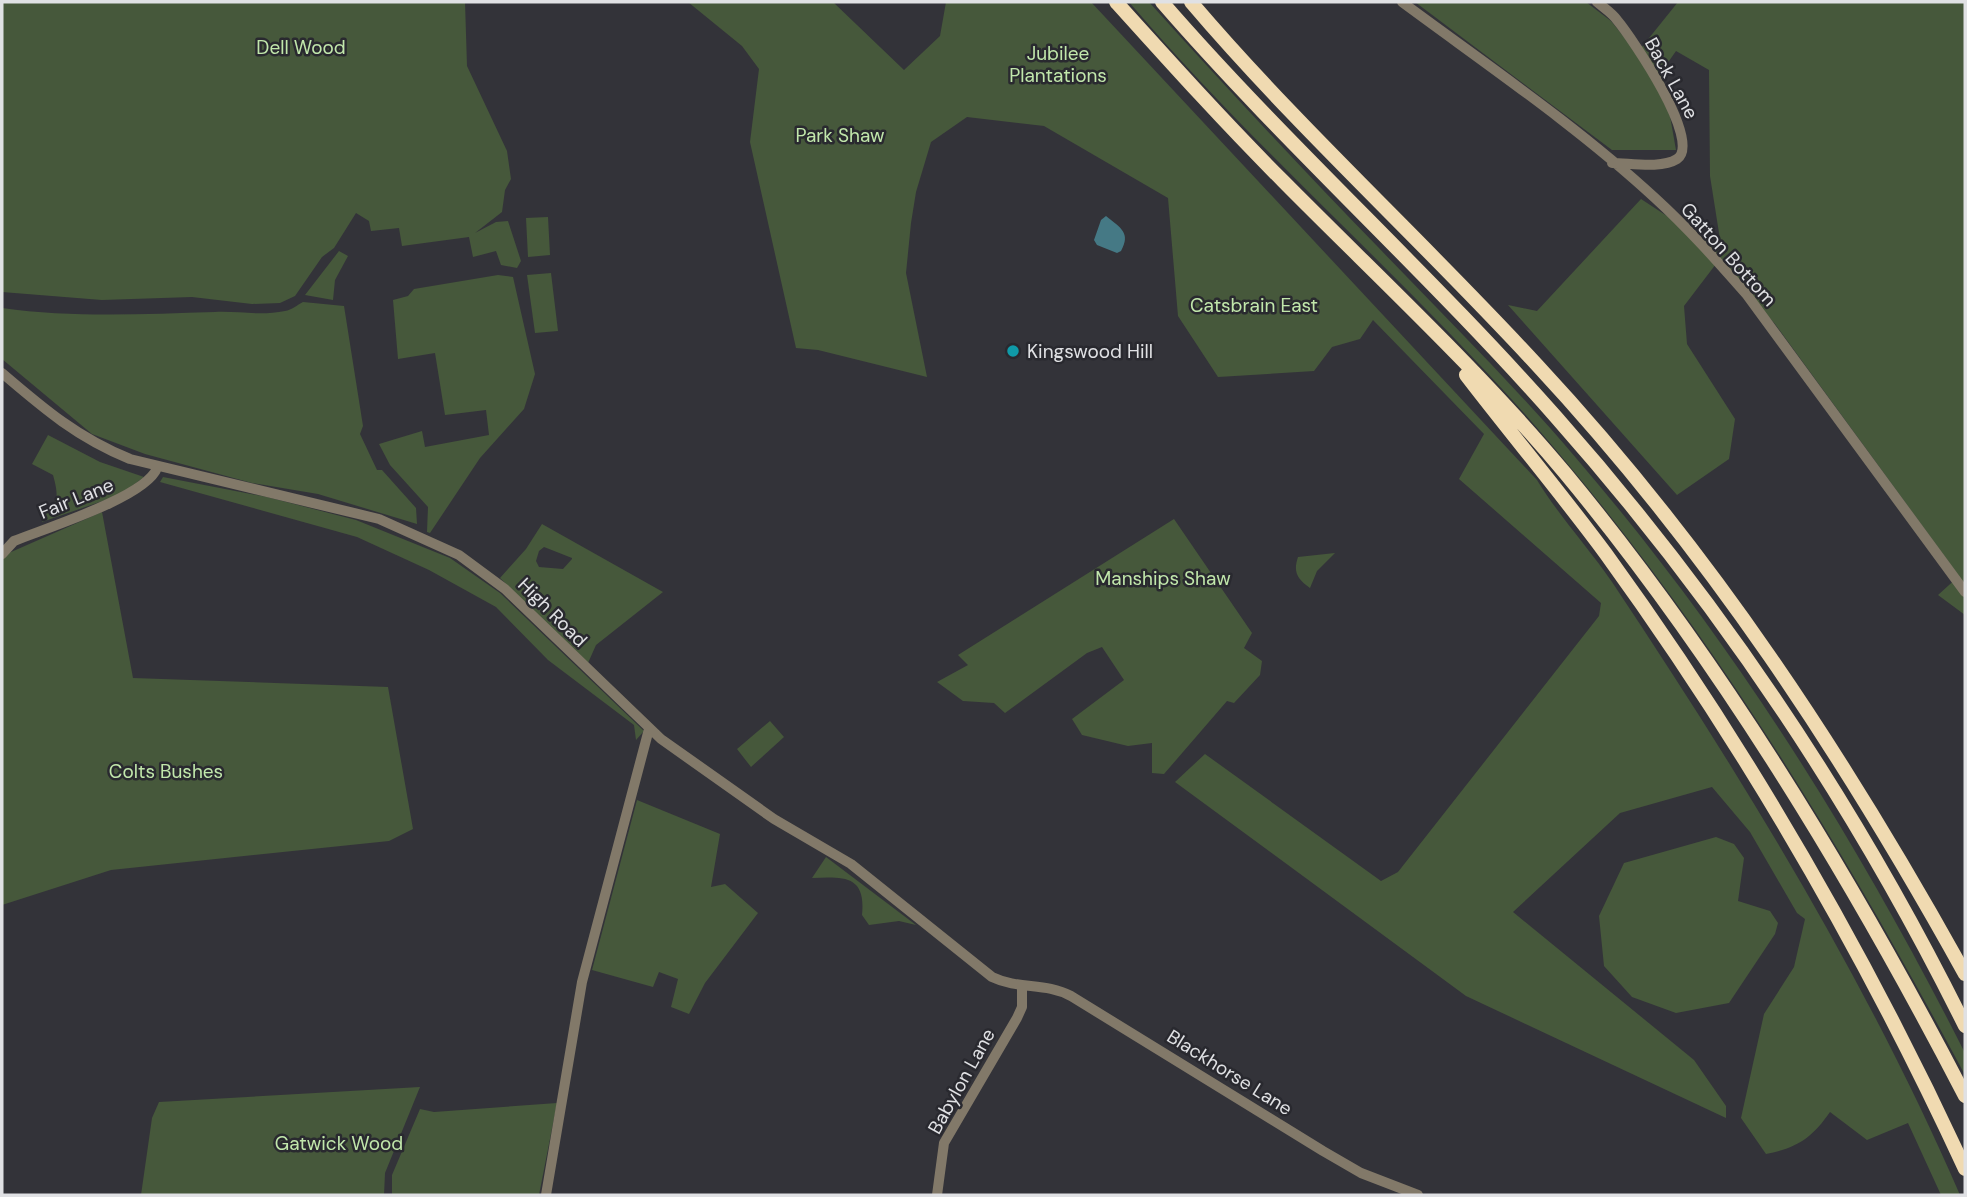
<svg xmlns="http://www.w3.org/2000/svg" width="1967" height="1197" font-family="'DM Sans',sans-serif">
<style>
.green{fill:#46583b;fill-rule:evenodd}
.water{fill:#457985}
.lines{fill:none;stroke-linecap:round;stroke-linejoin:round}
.minor{stroke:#827969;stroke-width:10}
.highway{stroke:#f0dab1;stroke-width:14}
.culture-dot{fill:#0f9aa8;stroke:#29292f;stroke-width:2.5}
.labels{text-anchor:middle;stroke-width:5;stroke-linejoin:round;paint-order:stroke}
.park-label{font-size:19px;fill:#c1e7ab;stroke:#29292f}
.street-label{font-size:19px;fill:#e0e1e4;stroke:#29292f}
.poi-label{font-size:19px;fill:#e0e1e4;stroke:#29292f;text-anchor:start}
</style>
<rect width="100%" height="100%" fill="#333339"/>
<path class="green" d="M2 2H465L467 66 507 151 511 179 505 190 502 212 475 233 496 222 508 221 521 261 517 268 501 265 496 251 473 257 469 237 402 246 399 228 371 231 369 221 356 213 334 248 322 257 295 296 280 303 252 304 192 297 102 300 2 292Z
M688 2H833L904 70 940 36 946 2H1091L1537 480C1559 516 1588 547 1612 582 1742 777 1867 980 1960 1195H1941L1908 1123 1867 1140 1830 1112C1812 1138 1797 1148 1766 1154L1741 1118 1764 1014 1794 967 1805 919 1797 913 1750 832 1712 787 1620 813 1513 912 1694 1060 1726 1106V1118L1466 996 1175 782 1205 754 1381 881 1398 872 1599 616 1601 603 1459 479 1484 434 1373 320 1360 339 1332 347 1314 371 1218 377 1178 316 1168 198 1044 126 967 117 931 142 916 192 911 223 906 273 927 377 818 350 796 348 750 142 759 69 742 46Z
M1129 2H1149C1224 85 1300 167 1378 247 1445 317 1514 385 1576 458 1734 642 1856 838 1965 1053V1075C1843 847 1708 624 1538 429 1408 280 1257 152 1129 2Z
M1415 2H1586L1611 21 1637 53 1678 2H1965V615L1938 595 1959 576 1775 324 1719 260 1684 306 1687 344 1735 419 1729 459 1677 495 1508 305 1537 311 1641 199 1722 252 1710 176 1709 70 1676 51 1662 71 1676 150H1612Z
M548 217 550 255 528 257 526 218Z
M339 251 348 256 335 280 333 300 305 295Z
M551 273 558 331 535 333 527 275Z
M498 275 513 277 535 374 524 409 480 458 430 533 427 532 428 507 390 465 379 444 422 431 425 447 489 435 486 410 445 415 435 353 398 359 393 300 408 296 414 289Z
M303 302 344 306 363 426 360 434 377 470H382L416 508 417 524 318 494 252 483 145 454 92 434 2 359V308C73 318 144 314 215 312 239 311 261 316 285 311 292 310 297 305 303 302Z
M48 435 100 462 144 477 120 495 42 522C50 499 63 510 53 475L32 464Z
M163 477 267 497 356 520 450 558 500 593 644 731 636 740 634 725 548 660 496 607 429 570 357 537 160 482Z
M102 512 133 678 388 687 413 829 389 841 111 870 2 905V556Z
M1174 519 1252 633 1244 648 1262 661 1260 675 1234 703 1227 701 1164 774 1152 773V743L1128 746 1082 735 1072 719 1124 680 1102 647 1087 653 1005 713 994 703 963 701 937 682 968 665 958 655Z
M542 524 663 592 596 645 588 663 500 578 526 549ZM544 547 572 558V559L563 569 539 567 536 561 539 551Z
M1335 553 1317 571 1310 588C1297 579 1293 572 1298 557Z
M770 721 784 737 751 767 737 749Z
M637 800 720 834 711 887 725 884 758 913 705 983 689 1014 671 1007 678 979 659 972 653 987 592 970Z
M1716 837 1734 844 1744 858 1738 901 1770 911 1778 923 1775 934 1729 1003 1676 1013 1632 997 1604 966 1599 916 1624 863Z
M826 857 916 925 899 921 869 925 862 915C866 875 844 877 812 878Z
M420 1087 385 1173 384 1195H141L152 1118 159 1102Z
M557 1103 539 1195H392V1175L420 1109 434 1112Z"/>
<path class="water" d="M1106 216C1121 228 1131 233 1121 251L1117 253 1097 245 1094 240 1101 220Z"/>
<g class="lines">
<path class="minor" d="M1402 2C1487 65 1577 126 1655 198 1688 228 1718 262 1747 295L1965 592
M1597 2C1604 8 1612 13 1617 20 1632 38 1703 142 1677 159 1661 169 1630 163 1612 163
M2 373C44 409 78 438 130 459L379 519 459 555 505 589 661 739 774 819 851 864 992 977C1019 990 1045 982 1071 996L1323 1151 1361 1173 1418 1195
M2 554 14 541C46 528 146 497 157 468
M546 1195 582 982 649 729
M937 1195 944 1143 1017 1018 1022 1007V987"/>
<path class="highway" d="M1116 2C1171 63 1225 123 1283 181 1378 277 1478 369 1565 473 1721 661 1853 880 1965 1096
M1162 2C1287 146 1430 274 1556 417 1719 601 1856 806 1965 1026
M1191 2C1299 129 1424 242 1537 365 1709 550 1843 754 1965 974
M1466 375C1512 435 1561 493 1606 554 1746 747 1865 953 1965 1169"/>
</g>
<circle class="culture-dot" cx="1013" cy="351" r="7"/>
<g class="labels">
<g class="park-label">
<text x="301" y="54">Dell Wood</text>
<text x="1058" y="60">Jubilee<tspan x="1058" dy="22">Plantations</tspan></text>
<text x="840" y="142">Park Shaw</text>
<text x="1254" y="312">Catsbrain East</text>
<text x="1163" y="585">Manships Shaw</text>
<text x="166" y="778">Colts Bushes</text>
<text x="339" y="1150">Gatwick Wood</text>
</g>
<g class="street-label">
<text transform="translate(1672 78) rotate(61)" y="7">Back Lane</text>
<text transform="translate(1729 254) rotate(48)" y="7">Gatton Bottom</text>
<text transform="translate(76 498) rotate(-22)" y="7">Fair Lane</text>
<text transform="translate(553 612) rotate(45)" y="7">High Road</text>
<text transform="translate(1230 1072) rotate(32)" y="7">Blackhorse Lane</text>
<text transform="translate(961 1081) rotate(-61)" y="7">Babylon Lane</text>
</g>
<g class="poi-label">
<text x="1027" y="358">Kingswood Hill</text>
</g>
</g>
<rect width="1967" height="1197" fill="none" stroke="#e0e1e4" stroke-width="7"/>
</svg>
